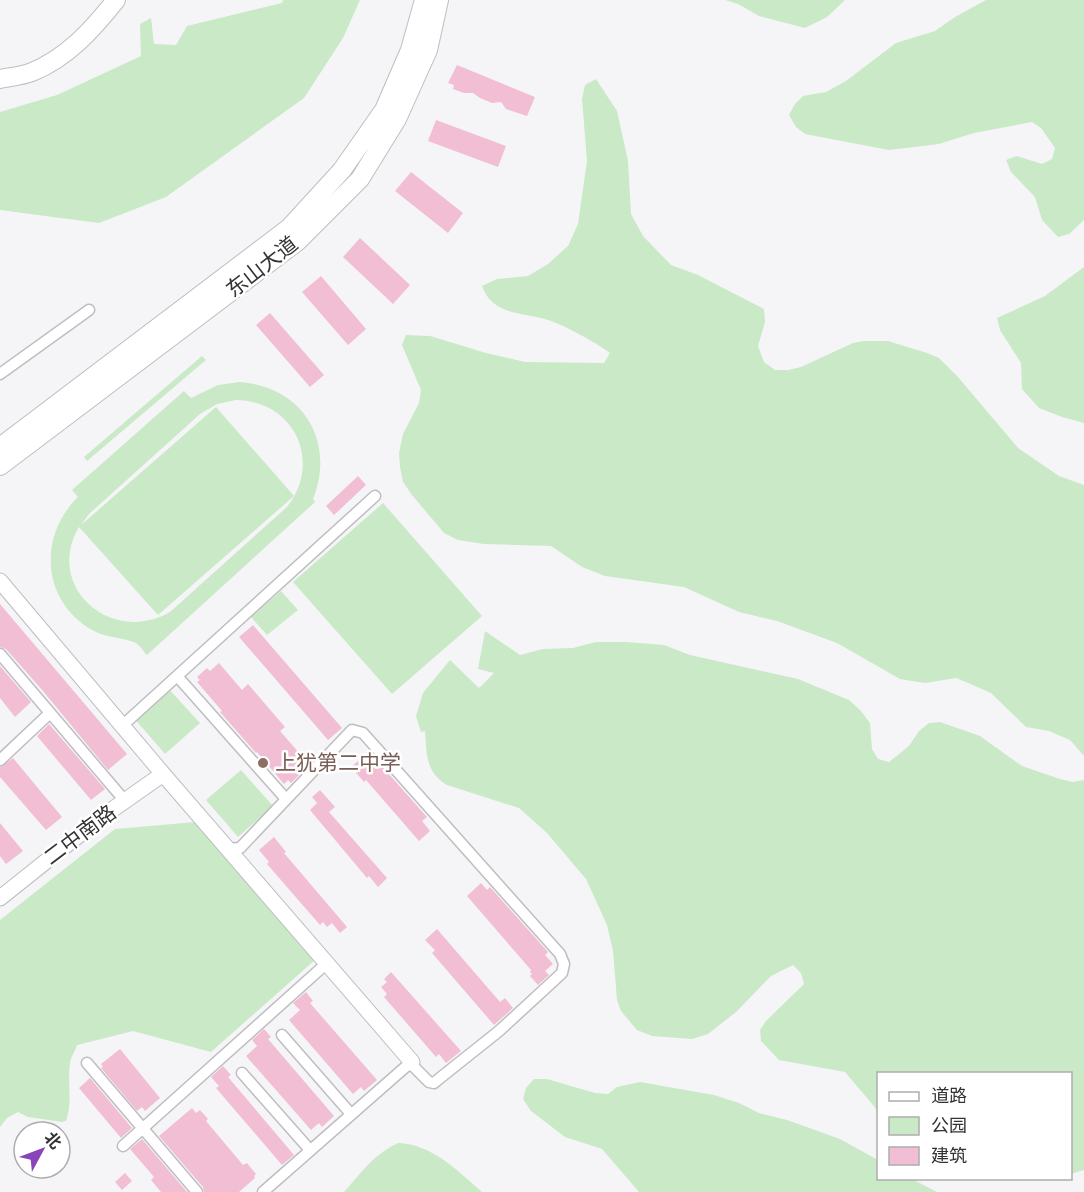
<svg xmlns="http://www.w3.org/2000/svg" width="1084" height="1192" font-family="'DejaVu Sans','Noto Sans SC',sans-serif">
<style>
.green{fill:#c9e9c7;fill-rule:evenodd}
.building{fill:#f1bed3}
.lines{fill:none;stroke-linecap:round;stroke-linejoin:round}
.street-casing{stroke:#bebec2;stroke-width:13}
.secondary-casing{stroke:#bebec2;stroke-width:17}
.primary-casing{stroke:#bebec2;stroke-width:20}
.street{stroke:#fff;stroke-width:10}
.secondary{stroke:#fff;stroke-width:15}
.primary{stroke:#fff;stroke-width:18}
.education-dot{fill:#8d6e63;stroke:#fff;stroke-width:2}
.labels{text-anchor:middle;stroke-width:5;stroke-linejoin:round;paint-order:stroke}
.street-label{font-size:21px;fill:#333334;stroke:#fff}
.education-label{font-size:21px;fill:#785e54;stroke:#fff;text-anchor:start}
</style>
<rect width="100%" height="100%" fill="#f5f5f8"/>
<path class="green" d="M283 0H360L343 38 304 98 166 197 99 223 0 210V112L57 95 141 56 140 24 151 18 154 44 176 45 187 26 282 3Z
M725 0H845L827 17 805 28 759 16 738 4Z
M986 0H1084V220L1069 234 1058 237 1042 220 1035 197 1011 172 1006 160 1017 156 1042 164 1052 159 1055 148 1041 128 1032 122 974 133 939 144 889 150 805 134 796 127 789 115 795 104 803 96 826 92 846 81 896 43 935 31 955 17Z
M596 79 617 111 628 161 631 214 643 236 671 265 698 275 764 309 765 322 758 346 764 362 775 370H788L801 367 853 343 864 341H888L927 353 939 358 958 377 1018 448 1059 476 1084 485V756L1070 740 1049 731 1026 727 991 693 966 682 956 678 925 683 900 679 837 643 777 621 739 612 684 587 605 576 582 567 551 546 484 544 458 540 444 533 412 495 403 482 400 467 399 453 403 434 419 403 421 390 402 345 406 335 430 336 486 353 525 362 604 363 610 353C597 343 564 325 548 320 522 312 493 316 482 286L497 279 528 276 548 264 568 246 578 224 587 161 582 99 585 85Z
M1084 267V423L1062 417 1039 408 1022 389 1021 363 1000 330 997 318 1045 296Z
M202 356 206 360 87 461 84 457Z
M240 382C303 387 336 441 313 499L315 502 147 655C143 651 139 644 134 642 121 637 107 638 94 631 42 603 37 537 78 497L72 490 184 391 191 398 218 385ZM236 400C294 401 323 461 287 507L170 612C110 646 44 586 79 527L158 615 294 496 216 407 81 525 89 514 200 414 217 404Z
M383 503 482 616 392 694 293 582Z
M281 591 298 610 267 635 251 617Z
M485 631 520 655 543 649 573 648 596 642H626L664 645 690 655 798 679 849 700 860 710 870 723 872 749 878 759 889 762 909 746 919 731 929 723 940 722 980 736 1022 766 1060 779 1073 782 1084 780V1170L1071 1174 1070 1074H878V1111L845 1072 779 1060 761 1041 760 1030 766 1021 804 984 801 973 793 965 771 976 736 1012 708 1034 692 1039 652 1036 637 1030 621 1011 617 1000 613 951 607 925 586 879 547 833 519 808 447 785C425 771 427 755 425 731L421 732 416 716 423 693 450 660 479 688 494 673 478 669Z
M167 687 200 723 165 754 133 717Z
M241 770 273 806 238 837 206 800Z
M196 822 316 959 211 1052 133 1031 77 1045C75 1052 71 1056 70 1063 67 1082 73 1102 66 1121L62 1122 28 1117 18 1112 7 1118 0 1127V920L115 829Z
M534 1079H547L595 1093 608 1094 617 1087 640 1082 714 1095 739 1103 759 1113 787 1120 840 1139 878 1160V1178L912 1179 937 1192H639L602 1149 565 1137 531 1111 523 1099 526 1088Z
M398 1143C432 1144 458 1171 482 1192H344C361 1173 374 1154 398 1143Z"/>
<path class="building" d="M457 65 535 97 527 116 506 109 501 102 492 103 480 98 473 93H464L453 89 454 85 448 83Z
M436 120 506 146 498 167 428 141Z
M411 172 463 213 448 233 395 191Z
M360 238 410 285 393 304 343 257Z
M321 276 366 329 348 345 302 292Z
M270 313 324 375 310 387 256 325Z
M358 476 366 485 334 515 326 506Z
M0 604 127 754 108 770 43 691 6 649 0 647Z
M253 625 342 728 328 740 239 637Z
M219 663 242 690 248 684 285 727 280 731 308 763 297 773 299 775 291 783 288 780 284 784 257 752 256 753 220 712 222 711 197 682 200 680 197 677 207 668 210 671Z
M0 666 31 702 15 717 0 698Z
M49 724 105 789 91 800 37 736Z
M13 758 62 817 46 830 0 777V767Z
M369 759 375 766 379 763 427 817 422 821 430 831 419 841 366 780 364 782 351 767 358 761 362 766Z
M320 790 335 807 329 812 387 878 378 887 369 876 367 878 310 810 317 803 312 797Z
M0 823 23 851 6 864 0 856Z
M274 837 286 852 284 853 347 927 340 933 332 923 327 927 323 922 320 925 267 864 269 862 259 850Z
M481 883 487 890 490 887 548 952 545 955 553 964 545 971 549 975 538 985 530 976 532 974 530 972 531 970 467 896Z
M437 929 500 1002 505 998 513 1008 494 1025 432 953 435 950 425 940Z
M391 972 461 1051 446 1063 439 1054 436 1057 384 997 387 994 381 987 387 982 384 979Z
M306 992 313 1001 310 1003 377 1080 364 1091 361 1087 353 1094 289 1020 300 1010 293 1003Z
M264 1029 271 1037 268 1039 334 1116 322 1127 319 1123 311 1130 246 1056 257 1046 252 1040Z
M120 1049 160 1098 145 1111 142 1107 137 1111 101 1068 103 1067 101 1064Z
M223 1066 231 1075 228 1077 294 1155 282 1165 216 1088 219 1086 211 1077Z
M90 1078 132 1128 121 1138 79 1088Z
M192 1108 196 1113 200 1110 208 1119 206 1121 243 1165 247 1163 256 1174 254 1176 255 1178 239 1192H204L203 1187 159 1136Z
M142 1139 187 1192H161L151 1180 154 1177 130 1149Z
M125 1173 132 1181 122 1190 115 1182Z"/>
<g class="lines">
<g class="street-casing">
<path id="street" d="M0 374 89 310
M0 654 125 801
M177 676 286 799
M122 726 375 496
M0 760 50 713
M227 849 240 848 352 730 363 733 560 954 564 964 562 973 499 1031 440 1078 434 1083 429 1082 410 1063 263 1192
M282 1035 351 1114
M87 1063 197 1192
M242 1073 310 1150
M123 1146 327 963"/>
</g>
<g class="secondary-casing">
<path id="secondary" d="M0 581 163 774 412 1062 410 1063
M0 898 99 819 163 774"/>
</g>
<g class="primary-casing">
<path id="primary" d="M0 79C10 77 22 76 32 72 67 58 93 29 116 0
M0 447 289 228 342 170 384 110 410 50 424 0
M0 466 298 241 360 179 397 119 428 50 439 0"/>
</g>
<use href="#street" class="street"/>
<use href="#secondary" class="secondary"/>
<use href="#primary" class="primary"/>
</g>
<circle class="education-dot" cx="263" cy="763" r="6"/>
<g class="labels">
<g class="street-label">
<text transform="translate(262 267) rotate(-38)" y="7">东山大道</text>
<text transform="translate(80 835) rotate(-37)" y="7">二中南路</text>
</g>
<g class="education-label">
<text x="275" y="770">上犹第二中学</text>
</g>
</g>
<rect x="877" y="1072" width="195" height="108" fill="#ffffff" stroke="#adadae" stroke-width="1.5"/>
<rect x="889" y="1092" width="30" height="9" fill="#ffffff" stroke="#adadae" stroke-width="1.5"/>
<text x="931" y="1102" font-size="18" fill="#333334">道路</text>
<rect x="889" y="1117" width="30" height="18" fill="#c9e9c7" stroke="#adadae" stroke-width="1.5"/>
<text x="931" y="1132" font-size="18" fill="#333334">公园</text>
<rect x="889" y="1147" width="30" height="18" fill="#f1bed3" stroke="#adadae" stroke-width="1.5"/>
<text x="931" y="1162" font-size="18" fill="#333334">建筑</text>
<g transform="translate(42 1150) rotate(49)"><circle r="28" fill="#ffffff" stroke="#adadae" stroke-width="1.5"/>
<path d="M0-4.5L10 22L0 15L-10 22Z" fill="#8845b9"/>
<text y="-9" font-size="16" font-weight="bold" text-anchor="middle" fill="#333334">北</text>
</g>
</svg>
